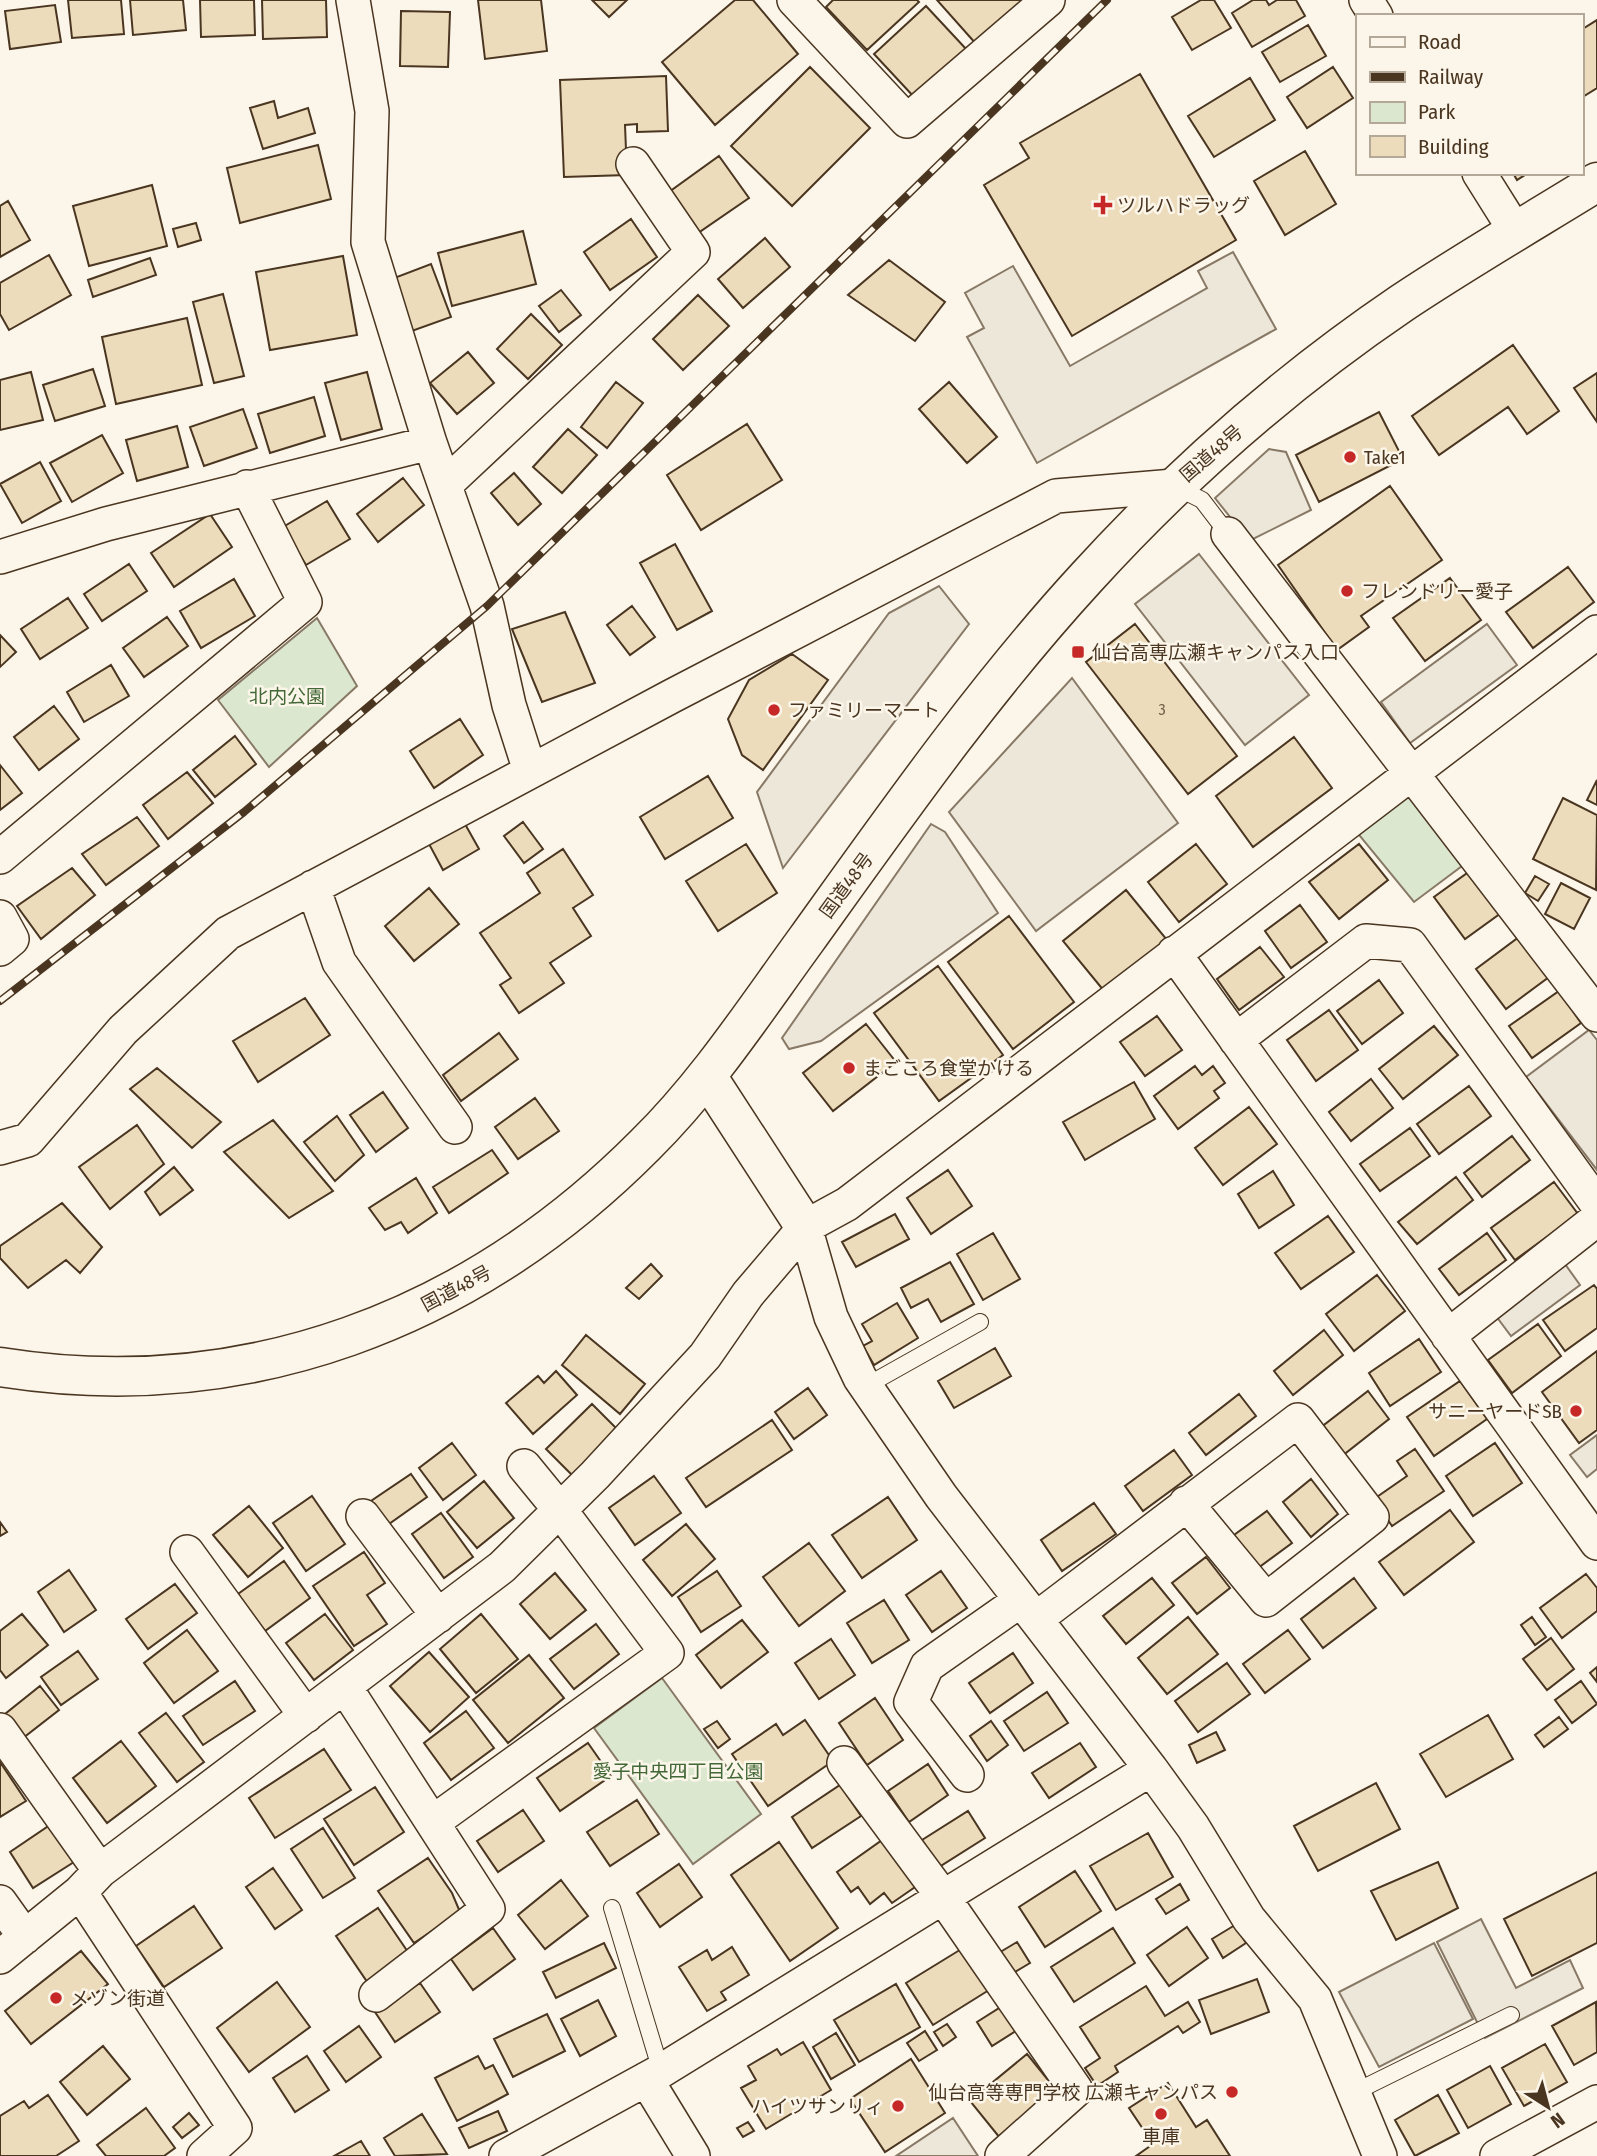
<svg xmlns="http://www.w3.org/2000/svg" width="1597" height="2156" font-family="'Fira Sans Condensed','Noto Sans JP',sans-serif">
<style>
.green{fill:#dce7d0;stroke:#887966;stroke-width:2}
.parking{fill:#ede7d9;stroke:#887966;stroke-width:2}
.building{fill:#ecdcbc;stroke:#4a3520;stroke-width:2}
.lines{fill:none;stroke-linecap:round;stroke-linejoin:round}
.lane-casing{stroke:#4a3520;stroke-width:18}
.street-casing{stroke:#4a3520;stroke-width:36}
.secondary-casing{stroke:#4a3520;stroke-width:41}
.highway-casing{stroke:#4a3520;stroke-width:41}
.lane{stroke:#fbf6e9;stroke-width:16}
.street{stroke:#fbf6e9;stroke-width:33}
.secondary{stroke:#fbf6e9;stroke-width:38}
.highway{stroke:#fbf6e9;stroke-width:38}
.rail-casing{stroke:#4a3520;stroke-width:8}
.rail{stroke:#fbf6e9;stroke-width:5;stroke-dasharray:16;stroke-linecap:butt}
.poi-dot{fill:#c62828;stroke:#fbf6e9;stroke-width:2.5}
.labels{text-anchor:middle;stroke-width:5;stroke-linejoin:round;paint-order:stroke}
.number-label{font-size:16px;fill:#725f47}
.poi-label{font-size:19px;fill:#4a3520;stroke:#fbf6e9;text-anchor:start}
.street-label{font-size:19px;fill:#4a3520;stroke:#fbf6e9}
.park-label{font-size:19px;fill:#436837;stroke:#fbf6e9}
</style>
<rect width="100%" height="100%" fill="#fbf6e9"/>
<path class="green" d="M317 618 357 686 269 767 218 700Z
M1413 786 1470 860 1414 902 1355 830Z
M662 1678 761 1814 693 1864 594 1728Z"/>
<path class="parking" d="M1233 252 1276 329 1037 463 967 337 984 328 965 293 1013 266 1070 366 1207 288 1198 271Z
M1269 449 1286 452 1311 510 1249 541 1215 498Z
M1199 554 1309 695 1245 745 1135 604Z
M939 586 969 624 783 868 757 792 889 613Z
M1487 624 1517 665 1410 743 1381 702Z
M1072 678 1178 823 1036 931 949 812Z
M931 824 945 832 998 913 821 1041 789 1049 782 1038Z
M1589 1030 1597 1040V1170L1526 1077Z
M1565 1264 1580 1285 1511 1336 1496 1316Z
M1597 1435V1469L1587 1477 1570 1455Z
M1481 1919 1516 1988 1570 1960 1583 1988 1485 2038 1437 1942Z
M1434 1943 1473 2019 1379 2067 1339 1992Z
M953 2118 978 2156H896Z"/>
<path class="building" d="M68 0H121L124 34 72 38Z
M130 0H183L186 30 133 35Z
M200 0H254L255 35 201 37Z
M262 0H326L327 37 263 39Z
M478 0H541L547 51 485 59Z
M592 0H627L609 17Z
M735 0H753L798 54 715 125 662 62Z
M833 0H917L919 2 867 50 826 7Z
M937 0H1025L977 45Z
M1201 0H1214L1231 28 1192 50 1172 17Z
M1253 0H1266L1269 5 1277 0H1296L1305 16 1252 47 1232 13Z
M55 5 61 42 10 49 5 11Z
M926 6 967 50 915 98 874 54Z
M401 11 450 12 448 67 400 66Z
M1597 20V88L1581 98V30Z
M1308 25 1326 56 1280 82 1262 52Z
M810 67 870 128 792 206 731 146Z
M1333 67 1353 98 1307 128 1287 97Z
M1140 74 1236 240 1072 336 984 185 1029 158 1020 143Z
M666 76 668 131 637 132V124L625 125 627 175 564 177 560 80Z
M1250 78 1275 120 1214 157 1188 116Z
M274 101 278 118 308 108 315 133 263 149 250 108Z
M318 145 331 199 240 223 227 168Z
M1305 151 1336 204 1285 235 1254 181Z
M719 156 749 198 698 233 669 192Z
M1513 173H1528L1517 180Z
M152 185 167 246 89 266 73 206Z
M8 201 30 240 0 257V206Z
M631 219 657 257 610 290 584 252Z
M196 223 201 240 178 247 173 229Z
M523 231 536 284 452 306 438 253Z
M765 238 790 267 743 308 718 279Z
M49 255 71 295 9 330 0 314V283Z
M343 256 357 335 270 350 256 272Z
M150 258 156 275 93 297 88 280Z
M889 260 945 302 915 341 848 295Z
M431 264 451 317 409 332 389 280Z
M561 290 581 315 559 332 539 306Z
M223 294 244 376 214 383 193 302Z
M698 295 729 326 683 370 653 339Z
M531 314 562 345 528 379 497 349Z
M187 318 202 385 116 404 102 337Z
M1513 345 1559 411 1527 434 1508 407 1439 455 1412 416Z
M468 352 494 383 457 414 430 383Z
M93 369 105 406 55 421 43 385Z
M31 372 43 420 0 430V380Z
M367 372 382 429 341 440 325 383Z
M1597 373V422L1574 388Z
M616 382 643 403 607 448 581 427Z
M949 382 997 437 967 463 919 409Z
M314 397 325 436 270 453 258 414Z
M243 409 257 448 204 466 190 427Z
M1379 412 1403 459 1319 502 1296 455Z
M747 424 782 480 701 530 667 475Z
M177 426 188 467 137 481 126 440Z
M568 429 597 455 562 493 533 467Z
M102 435 123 473 72 502 50 463Z
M40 462 61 501 22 523 0 484Z
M514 473 541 504 518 525 491 493Z
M403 478 424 505 378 542 357 514Z
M1390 486 1442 560 1361 616 1369 627 1337 650 1278 565Z
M327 501 350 539 306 565 283 527Z
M210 514 232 547 174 587 151 553Z
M675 544 712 611 677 630 640 563Z
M129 564 147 591 102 621 84 594Z
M1568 567 1594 602 1533 648 1506 612Z
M1450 578 1481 620 1425 661 1393 618Z
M234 579 255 616 201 648 180 611Z
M68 598 88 628 40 659 21 629Z
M632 606 655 637 630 655 607 625Z
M565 612 595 683 542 702 512 629Z
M167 617 188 646 144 677 123 648Z
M1135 624 1237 756 1188 794 1086 662Z
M0 635 16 652 0 667Z
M792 654 828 680 763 770 742 755 728 719 749 680Z
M111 665 129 696 84 722 67 692Z
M54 706 79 739 39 770 14 737Z
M460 719 483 755 434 788 410 751Z
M235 736 256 764 215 797 193 770Z
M1294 737 1332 788 1253 847 1216 796Z
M0 765 22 793 0 810Z
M187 772 213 803 168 839 143 805Z
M708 776 733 818 665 859 640 817Z
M1597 780V805L1587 800Z
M1563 798 1597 815 1596 890 1533 859Z
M137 817 159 846 106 885 82 854Z
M523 822 543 849 524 863 504 836Z
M465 824 479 849 443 870 429 844Z
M746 844 777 893 718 931 686 881Z
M1196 844 1227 884 1179 922 1148 882Z
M1359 844 1388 880 1339 919 1309 882Z
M563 849 593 895 573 908 591 936 550 963 564 983 519 1013 500 985 511 978 480 933 540 893 527 873Z
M72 868 95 895 41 939 17 906Z
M1470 871 1501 913 1465 939 1434 897Z
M1535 876 1549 884 1538 901 1525 893Z
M1561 883 1590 898 1574 929 1545 914Z
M429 888 459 924 414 961 385 926Z
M1126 890 1172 946 1109 997 1063 941Z
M1300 905 1327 942 1291 968 1265 931Z
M1009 916 1074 1002 1013 1049 948 962Z
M1519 937 1549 977 1506 1009 1476 969Z
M1260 947 1284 977 1239 1010 1217 979Z
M938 966 1003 1055 939 1101 874 1013Z
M1379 980 1403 1013 1362 1044 1337 1011Z
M1559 991 1581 1023 1532 1058 1509 1026Z
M305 998 330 1035 258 1082 233 1041Z
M1329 1010 1358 1050 1316 1081 1287 1040Z
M1157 1016 1182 1050 1145 1076 1120 1042Z
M866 1024 896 1062 833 1111 803 1073Z
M1434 1026 1458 1055 1403 1099 1379 1069Z
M499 1033 518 1059 461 1101 443 1075Z
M1195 1066 1202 1075 1213 1066 1225 1083 1214 1091 1219 1098 1178 1129 1154 1096Z
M157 1068 221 1122 192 1148 130 1089Z
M1371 1079 1393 1108 1351 1141 1329 1112Z
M1134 1082 1155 1119 1085 1160 1063 1122Z
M1469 1086 1491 1116 1439 1154 1417 1124Z
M383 1092 408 1128 376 1152 350 1115Z
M535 1098 559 1131 518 1159 495 1127Z
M1249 1107 1277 1144 1223 1185 1195 1148Z
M337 1116 364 1155 335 1181 304 1142Z
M273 1120 333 1191 289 1218 224 1152Z
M137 1125 164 1164 110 1209 79 1167Z
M1410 1128 1430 1156 1380 1191 1360 1164Z
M1512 1136 1530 1160 1482 1197 1464 1173Z
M492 1150 508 1173 449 1213 433 1187Z
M174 1167 193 1190 160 1215 145 1192Z
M948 1170 972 1206 931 1234 907 1198Z
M1273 1171 1294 1205 1259 1228 1238 1194Z
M1456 1177 1473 1200 1417 1244 1398 1222Z
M416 1178 437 1213 408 1233 401 1222 385 1230 369 1208Z
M1554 1182 1578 1214 1515 1260 1491 1228Z
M62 1203 102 1247 80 1273 66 1260 28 1288 0 1258V1246Z
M895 1214 909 1239 856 1267 842 1242Z
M1328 1216 1354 1252 1301 1289 1275 1253Z
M993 1233 1020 1279 983 1300 957 1254Z
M1487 1233 1506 1260 1459 1295 1439 1269Z
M950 1262 974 1304 941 1322 928 1299 911 1308 901 1288Z
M651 1264 662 1276 639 1299 626 1288Z
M1377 1275 1405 1311 1354 1351 1326 1314Z
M1594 1285 1597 1289V1328L1565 1351 1543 1320Z
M897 1303 918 1338 874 1365 863 1346 872 1341 862 1324Z
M1538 1324 1561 1356 1512 1393 1488 1360Z
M1324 1330 1343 1355 1293 1395 1274 1371Z
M586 1335 645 1384 620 1414 562 1365Z
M1419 1339 1441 1372 1390 1406 1369 1373Z
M995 1348 1011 1376 954 1408 938 1381Z
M1597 1351V1430L1579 1443 1542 1392Z
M556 1371 577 1395 533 1434 506 1403 538 1376 544 1383Z
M1460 1381 1487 1419 1434 1456 1407 1417Z
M808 1388 827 1415 794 1439 775 1412Z
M1368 1391 1389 1419 1342 1456 1320 1428Z
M1239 1394 1256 1416 1206 1455 1189 1433Z
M592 1404 618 1430 573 1476 546 1449Z
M772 1420 792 1450 706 1507 686 1478Z
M452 1443 476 1475 443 1500 419 1468Z
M1495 1443 1522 1483 1473 1516 1446 1476Z
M1415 1449 1444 1491 1392 1526 1374 1499 1407 1476 1397 1461Z
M1174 1450 1192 1475 1143 1511 1125 1486Z
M411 1474 427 1497 382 1529 365 1505Z
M654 1476 681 1513 635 1545 609 1508Z
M1311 1479 1338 1514 1311 1537 1283 1502Z
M484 1481 514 1518 477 1548 447 1512Z
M312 1496 345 1544 306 1571 273 1523Z
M888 1497 917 1540 862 1578 832 1535Z
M1094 1503 1116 1534 1062 1571 1041 1540Z
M249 1506 283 1548 248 1577 213 1535Z
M1450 1510 1474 1542 1404 1595 1379 1562Z
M1267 1511 1292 1543 1258 1568 1234 1535Z
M441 1513 473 1557 444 1578 412 1534Z
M0 1522 7 1532 0 1536Z
M686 1524 715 1559 672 1596 643 1560Z
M809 1543 845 1591 799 1626 763 1577Z
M364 1552 385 1583 367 1595 387 1624 354 1646 313 1586Z
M1206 1557 1230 1588 1197 1614 1172 1583Z
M284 1561 310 1598 265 1631 238 1594Z
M69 1570 96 1610 64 1632 38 1592Z
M717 1571 741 1606 701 1632 678 1597Z
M941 1571 967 1608 932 1632 906 1595Z
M555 1573 586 1610 550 1639 520 1604Z
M1586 1574 1597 1588V1611L1562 1638 1540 1608Z
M1152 1578 1174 1605 1126 1644 1103 1616Z
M1354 1578 1376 1608 1323 1648 1301 1619Z
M175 1584 197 1613 148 1649 126 1619Z
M884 1600 909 1640 872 1663 847 1623Z
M22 1614 48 1645 6 1678 0 1670V1631Z
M325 1614 353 1650 314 1680 286 1643Z
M481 1614 518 1659 476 1693 440 1649Z
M1188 1617 1218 1654 1167 1694 1138 1658Z
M1532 1617 1546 1637 1535 1645 1521 1625Z
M742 1620 768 1652 721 1688 696 1655Z
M596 1624 619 1654 574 1689 550 1659Z
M187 1630 218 1671 174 1703 144 1663Z
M1288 1630 1310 1659 1265 1693 1243 1664Z
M1551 1638 1574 1669 1547 1690 1523 1659Z
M831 1639 855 1675 819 1699 795 1663Z
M78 1651 98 1679 61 1705 41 1677Z
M429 1652 469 1697 430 1732 390 1686Z
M1013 1653 1033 1683 990 1713 969 1683Z
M529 1655 564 1698 508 1743 473 1700Z
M1227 1663 1250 1694 1198 1732 1175 1701Z
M1597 1667V1682L1590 1673Z
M235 1681 255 1711 203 1745 183 1716Z
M1581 1681 1597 1704 1572 1723 1555 1700Z
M40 1686 59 1710 23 1738 5 1714Z
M1047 1692 1068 1723 1024 1751 1004 1721Z
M875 1698 903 1740 867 1765 839 1723Z
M466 1711 494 1748 451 1780 424 1743Z
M166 1713 204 1762 177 1782 139 1733Z
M1488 1715 1513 1759 1446 1797 1420 1754Z
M1559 1717 1568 1729 1544 1747 1535 1735Z
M805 1720 833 1761 768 1806 732 1754 776 1724 783 1735Z
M717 1721 730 1739 718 1748 704 1729Z
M991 1721 1008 1745 987 1761 970 1736Z
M1216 1732 1225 1750 1197 1763 1189 1745Z
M121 1741 156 1786 107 1823 73 1778Z
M588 1743 611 1776 560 1811 537 1778Z
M1080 1743 1096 1767 1049 1798 1032 1773Z
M324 1749 351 1790 275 1838 249 1798Z
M0 1762 26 1801 0 1817Z
M928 1764 948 1795 909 1822 888 1791Z
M1376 1783 1400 1829 1318 1871 1294 1826Z
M840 1785 861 1816 812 1848 792 1817Z
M375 1787 404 1832 354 1865 324 1819Z
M637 1800 659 1834 610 1866 587 1832Z
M523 1810 544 1841 498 1872 477 1841Z
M968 1811 985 1838 939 1867 922 1840Z
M50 1825 74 1862 33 1888 10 1852Z
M323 1828 355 1878 323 1898 291 1849Z
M1148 1833 1173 1877 1116 1910 1090 1866Z
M885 1838 918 1885 892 1903 884 1893 870 1904 858 1887 851 1892 837 1872Z
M779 1842 838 1928 790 1961 731 1875Z
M428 1858 452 1893 460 1912 414 1943 378 1891Z
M1438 1862 1458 1908 1396 1940 1371 1891Z
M679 1864 702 1897 660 1927 637 1893Z
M273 1868 302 1910 275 1929 246 1887Z
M1075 1871 1101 1911 1045 1947 1019 1907Z
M1597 1872V1943L1532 1976 1504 1919Z
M561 1880 588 1916 545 1949 518 1915Z
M1180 1884 1189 1900 1166 1914 1156 1899Z
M194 1906 222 1948 164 1987 136 1946Z
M378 1908 412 1958 370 1986 336 1936Z
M1235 1925 1246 1943 1223 1958 1212 1939Z
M1187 1927 1208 1958 1169 1986 1147 1955Z
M493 1928 515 1959 473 1990 451 1959Z
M1113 1928 1135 1963 1074 2002 1051 1967Z
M1017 1942 1030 1963 1010 1975 997 1954Z
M604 1943 616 1968 556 1998 543 1972Z
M732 1947 749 1975 721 1992 726 2000 707 2011 679 1967 707 1950 712 1960Z
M963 1948 989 1990 933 2025 906 1983Z
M81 1951 108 1984 31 2044 5 2011Z
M1257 1979 1269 2012 1211 2034 1199 2000Z
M277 1982 310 2027 249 2072 217 2028Z
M420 1983 440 2012 395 2042 375 2012Z
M896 1984 920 2027 859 2062 834 2020Z
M1146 1986 1165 2016 1188 2002 1200 2022 1183 2033 1178 2026 1115 2066 1118 2072 1097 2086 1085 2068 1100 2058 1080 2027Z
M598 2000 616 2036 580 2056 561 2019Z
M1596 2002 1597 2052 1574 2065 1552 2026Z
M1004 2005 1019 2029 992 2046 977 2022Z
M547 2014 565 2051 513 2077 494 2039Z
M947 2024 956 2037 943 2046 934 2032Z
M359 2026 381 2057 346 2082 324 2051Z
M925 2031 937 2050 919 2061 907 2043Z
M836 2033 855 2065 831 2079 813 2047Z
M803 2042 831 2090 766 2129 741 2088 756 2080 748 2066 777 2049 781 2055Z
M1545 2044 1567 2082 1524 2106 1502 2068Z
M103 2046 130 2079 87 2115 60 2082Z
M1027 2054 1057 2091 1000 2138 970 2101Z
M307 2056 329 2090 295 2112 273 2078Z
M478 2056 485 2069 493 2065 508 2094 457 2121 435 2078Z
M911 2059 945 2113 885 2152 850 2099Z
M1490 2066 1511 2104 1468 2128 1447 2090Z
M1168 2083 1196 2127 1207 2120 1230 2156H1136L1153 2144 1129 2108Z
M48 2095 79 2141 56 2156H0V2116L24 2101 29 2108Z
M1438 2095 1459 2133 1415 2156 1395 2120Z
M146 2108 175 2148 164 2156H106L97 2145Z
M498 2111 507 2131 469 2148 459 2128Z
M189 2113 199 2125 182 2138 173 2127Z
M422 2114 447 2154 395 2156 384 2138Z
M748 2122 754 2131 743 2137 737 2128Z
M361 2141 370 2156H334Z"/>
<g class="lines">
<g class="lane-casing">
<path id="lane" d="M1174 486 1202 500 1228 534
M866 1386 980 1322
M612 1908 661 2071
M1353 2093 1511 2015"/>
</g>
<g class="street-casing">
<path id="street" d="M353 0 372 111 368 242 430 443 487 606 509 705 530 771
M794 0 907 121 1048 0
M1366 0 1376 16
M1479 173 1516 232
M445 485 693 252 633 164
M1228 534 1597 1015
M0 557 106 524 430 443
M0 857 305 602 247 487
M313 887 339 962 455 1127
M0 917 12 939 0 949
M1174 953 1597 1543
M1236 1040 1366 941 1410 945 1597 1204
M0 1148 28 1140 123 1030 228 933 672 696 1056 496 1174 486
M805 1227 831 1317 860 1378 941 1496 1151 1769 1193 1827 1249 1919 1315 1999 1380 2156
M1448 1336 1597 1219
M363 1516 438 1616
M187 1552 306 1716
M1036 1619 1298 1420 1372 1517 1266 1600 1186 1503
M345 1687 488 1909 376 1995
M0 1730 100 1871
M844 1763 943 1897 1076 2090 1002 2156
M967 1775 911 1702 927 1666 1021 1600
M433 1822 667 1653 560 1510 524 1466
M80 1892 235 2128 204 2156
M0 1902 25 1937
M0 1957 80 1892 100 1871 502 1567 595 1475 705 1356 748 1294 805 1227 847 1204 1597 632
M646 2079 693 2156
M506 2156 661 2071 1151 1769
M1497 2156 1597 2102"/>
</g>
<g class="secondary-casing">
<path id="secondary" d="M707 1076 805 1227"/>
</g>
<g class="highway-casing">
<path id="highway" d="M0 1367C246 1406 471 1320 645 1145 707 1084 755 1010 806 940 895 816 984 689 1087 577 1181 474 1287 381 1402 303 1465 261 1532 222 1597 182"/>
</g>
<use href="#lane" class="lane"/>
<use href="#street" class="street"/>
<use href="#secondary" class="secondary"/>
<use href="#highway" class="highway"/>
<g class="rail-casing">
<path id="rail" d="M0 1001 244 812 487 606 1107 0"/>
</g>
<use href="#rail" class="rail"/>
</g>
<g class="poi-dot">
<path d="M1099.5 194.5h7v7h7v7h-7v7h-7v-7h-7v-7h7z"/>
<circle cx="1350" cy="457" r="7"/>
<circle cx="1347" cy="591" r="7"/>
<rect x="1071" y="645" width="14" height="14" rx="3.5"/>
<circle cx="774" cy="710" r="7"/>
<circle cx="849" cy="1068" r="7"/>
<circle cx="1576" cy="1411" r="7"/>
<circle cx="56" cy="1998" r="7"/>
<circle cx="1232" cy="2092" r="7"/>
<circle cx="898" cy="2106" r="7"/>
<circle cx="1161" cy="2114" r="7"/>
</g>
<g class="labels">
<g class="number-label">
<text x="1162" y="715">3</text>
</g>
<g class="poi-label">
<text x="1117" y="212">ツルハドラッグ</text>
<text x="1364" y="464">Take1</text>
<text x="1361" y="598">フレンドリー愛子</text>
<text x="1092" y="659">仙台高専広瀬キャンパス入口</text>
<text x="788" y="717">ファミリーマート</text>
<text x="863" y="1075">まごころ食堂かける</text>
<text x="1562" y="1418" text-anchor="end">サニーヤードSB</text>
<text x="70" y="2005">メゾン街道</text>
<text x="1218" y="2099" text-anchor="end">仙台高等専門学校 広瀬キャンパス</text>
<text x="884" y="2113" text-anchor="end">ハイツサンリィ</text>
<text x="1161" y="2143" text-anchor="middle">車庫</text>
</g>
<g class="street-label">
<text transform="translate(1211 453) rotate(-41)" y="7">国道48号</text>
<text transform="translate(846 885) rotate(-54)" y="7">国道48号</text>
<text transform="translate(456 1288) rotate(-28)" y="7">国道48号</text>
</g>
<g class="park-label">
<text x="287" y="703">北内公園</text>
<text x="678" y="1778">愛子中央四丁目公園</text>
</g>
</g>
<rect x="1356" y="14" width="228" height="161" fill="#fbf6e9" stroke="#b4a999" stroke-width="2"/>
<rect x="1370" y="37" width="35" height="10" fill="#fbf6e9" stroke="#b4a999" stroke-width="2"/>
<text x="1418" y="49" font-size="21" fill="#4a3520">Road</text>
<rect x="1370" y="72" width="35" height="10" fill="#4a3520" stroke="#b4a999" stroke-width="2"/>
<text x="1418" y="84" font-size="21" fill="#4a3520">Railway</text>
<rect x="1370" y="102" width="35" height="21" fill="#dce7d0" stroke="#b4a999" stroke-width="2"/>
<text x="1418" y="119" font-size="21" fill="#4a3520">Park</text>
<rect x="1370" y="136" width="35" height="21" fill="#ecdcbc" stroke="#b4a999" stroke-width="2"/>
<text x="1418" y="154" font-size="21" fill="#4a3520">Building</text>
<g transform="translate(1548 2107) rotate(144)" stroke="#fbf6e9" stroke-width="5" paint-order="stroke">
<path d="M0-5L12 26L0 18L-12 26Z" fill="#4a3520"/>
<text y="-10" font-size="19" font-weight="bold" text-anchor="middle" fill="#4a3520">N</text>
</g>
</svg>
